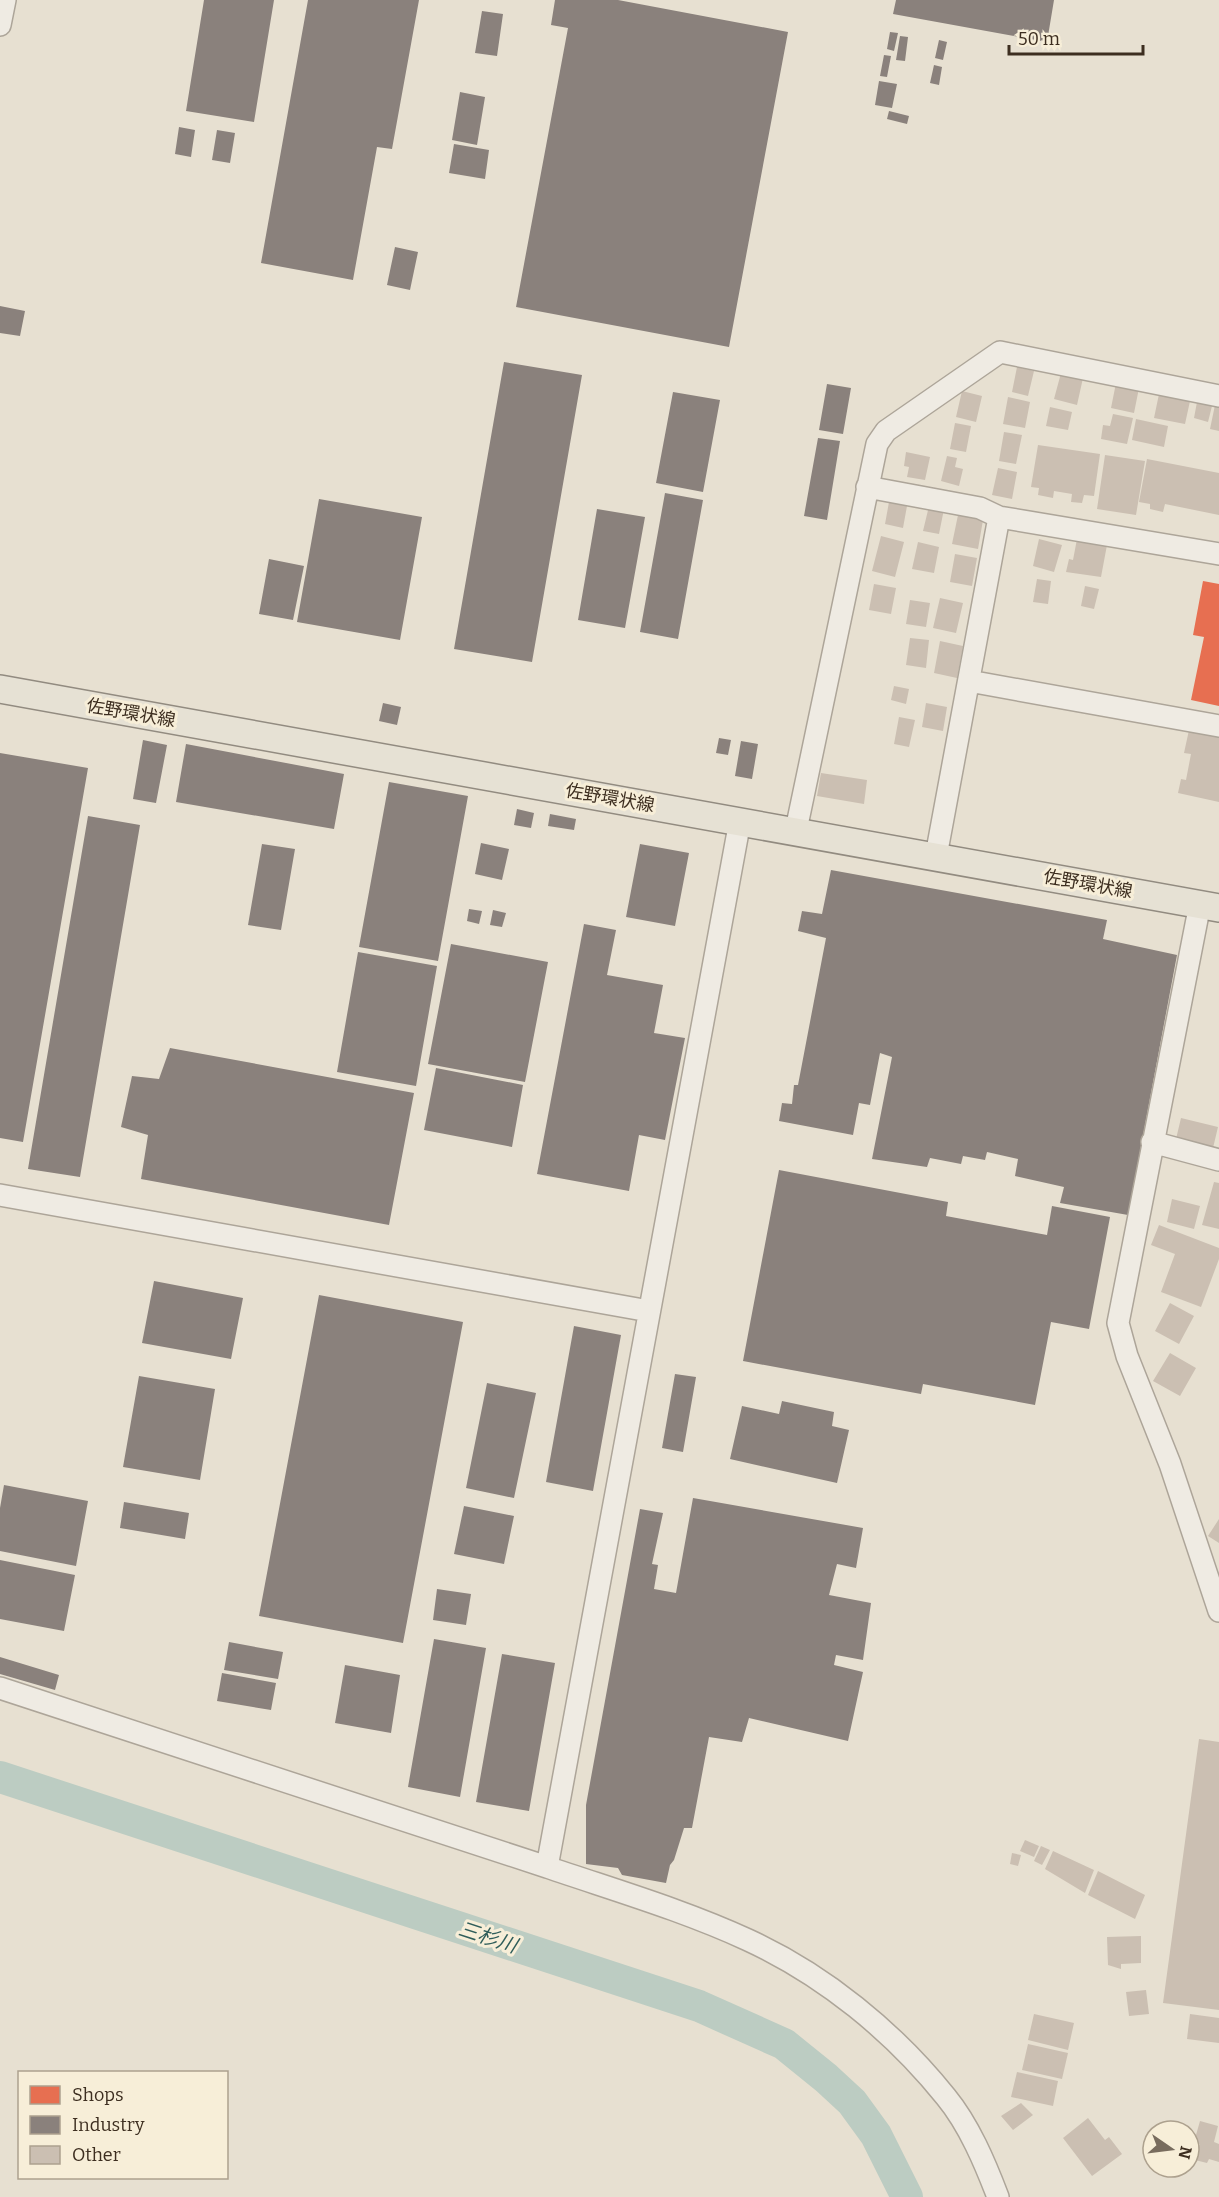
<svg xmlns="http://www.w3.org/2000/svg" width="1219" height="2197" font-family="Bitter,'Noto Sans JP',serif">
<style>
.shops{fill:#e76f51}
.industry{fill:#8a817c}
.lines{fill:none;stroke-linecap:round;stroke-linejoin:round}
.river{stroke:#bcccc2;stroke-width:32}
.building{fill:#cbbfb2}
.minor-casing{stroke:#ada599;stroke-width:24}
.major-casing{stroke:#928b80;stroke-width:30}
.minor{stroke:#efebe3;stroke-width:21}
.major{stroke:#e6e1d4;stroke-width:27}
.labels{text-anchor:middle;stroke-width:6;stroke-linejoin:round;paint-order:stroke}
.street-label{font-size:18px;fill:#3d2e20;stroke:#f7eed8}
.water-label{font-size:20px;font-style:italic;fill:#2f5d5a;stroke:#f7eed8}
</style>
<rect width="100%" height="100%" fill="#e7e0d1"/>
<path class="shops" d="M1203 581 1219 584V706L1191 700 1204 637 1193 635Z"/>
<path class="industry" d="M204 0H274L254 122 186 111Z
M308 0H419L392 149 377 147 353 280 261 263Z
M555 0H618L788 32 729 347 516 307 568 28 551 25Z
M896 0H1054L1047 42 893 14Z
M482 11 503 14 497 56 475 53Z
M890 32 898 33 894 51 887 49Z
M900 36 908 37 905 61 896 60Z
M939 40 947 42 943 60 935 58Z
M884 55 891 56 887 77 880 76Z
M934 65 942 67 939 85 930 83Z
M879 81 897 84 892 108 875 105Z
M460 92 485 97 477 145 452 140Z
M889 111 909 116 907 124 887 119Z
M179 127 195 130 191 157 175 154Z
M217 130 235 133 230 163 212 160Z
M454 144 489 150 485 179 449 173Z
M395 247 418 252 410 290 387 285Z
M0 306 25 311 20 336 0 333Z
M504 362 582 375 532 662 454 649Z
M827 384 851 388 843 434 819 430Z
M673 392 720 400 703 492 656 483Z
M818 438 840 441 827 520 804 516Z
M665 493 703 500 678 639 640 632Z
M319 499 422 517 400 640 297 622Z
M597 509 645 517 625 628 578 620Z
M269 559 304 566 293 620 259 614Z
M383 703 401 707 397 725 379 721Z
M719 738 731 740 728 755 716 753Z
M143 740 167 745 156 803 133 799Z
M741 741 758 744 752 779 735 776Z
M186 744 344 774 334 829 176 802Z
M0 753 88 768 23 1142 0 1138Z
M389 782 468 796 438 961 359 947Z
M517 809 534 813 531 828 514 825Z
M550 814 576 819 574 830 548 826Z
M88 816 140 825 80 1177 28 1169Z
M481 843 509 849 502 880 475 874Z
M262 844 295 849 281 930 248 925Z
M640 844 689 853 675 926 626 917Z
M831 870 1107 920 1103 939 1177 955 1128 1215 1060 1203 1064 1187 1015 1176 1018 1159 987 1152 985 1160 963 1156 961 1164 930 1158 927 1167 872 1159 892 1057 880 1053 870 1105 859 1103 853 1135 779 1121 782 1103 792 1104 794 1085H798L826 938 798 931 802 911 822 914Z
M469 909 482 911 479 924 467 921Z
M493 910 506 913 502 927 490 925Z
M584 924 616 930 607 975 663 985 654 1033 685 1038 665 1140 639 1135 629 1191 537 1174Z
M451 944 548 962 525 1082 428 1064Z
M358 952 437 966 416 1086 337 1072Z
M170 1048 414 1093 389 1225 141 1179 148 1135 121 1127 132 1076 159 1079Z
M436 1068 523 1085 512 1147 424 1130Z
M779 1170 948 1202 946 1216 1047 1235 1052 1206 1110 1217 1089 1329 1051 1322 1035 1405 923 1384 921 1394 743 1361Z
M154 1281 243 1298 231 1359 142 1343Z
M319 1295 463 1322 403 1643 259 1616Z
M574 1326 621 1335 593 1491 546 1482Z
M675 1374 696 1377 683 1452 662 1448Z
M139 1376 215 1389 200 1480 123 1467Z
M487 1383 536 1393 514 1498 466 1488Z
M782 1401 834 1412 832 1426 849 1430 837 1483 730 1459 742 1406 779 1414Z
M4 1485 88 1501 76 1566 0 1551V1508Z
M693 1498 863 1528 856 1568 837 1564 829 1595 871 1603 863 1660 836 1655 834 1665 863 1672 848 1741 749 1718 742 1742 709 1737 692 1828H684L674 1860 670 1865 666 1883 622 1875 618 1868 586 1864V1805L640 1509 663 1513 652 1564 658 1565 654 1589 676 1593Z
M124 1502 189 1513 185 1539 120 1528Z
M464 1506 514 1516 504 1564 454 1554Z
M0 1560 75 1575 64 1631 0 1619Z
M437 1589 471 1594 466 1625 433 1620Z
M434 1639 486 1648 460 1797 408 1787Z
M229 1642 283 1652 278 1679 224 1670Z
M502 1654 555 1663 529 1811 476 1802Z
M0 1657 59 1675 55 1690 0 1674Z
M345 1665 400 1675 391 1733 335 1723Z
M222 1673 276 1683 271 1710 217 1701Z"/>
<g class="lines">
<path class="river" d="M0 1777 699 2006 784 2044 826 2078 852 2102 876 2135 907 2197"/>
</g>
<path class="building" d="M1017 367 1034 371 1028 396 1012 392Z
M1061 373 1083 378 1077 405 1054 399Z
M1116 383 1139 388 1134 413 1111 408Z
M962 391 982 396 976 422 956 417Z
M1159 394 1190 401 1185 424 1154 418Z
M1008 397 1030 402 1025 428 1003 424Z
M1197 402 1212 406 1208 422 1194 418Z
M1215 405 1219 406V431L1210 429Z
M1050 407 1072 412 1068 430 1046 426Z
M1113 414 1133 418 1127 444 1101 439 1103 425 1110 426Z
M1136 419 1168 426 1164 447 1132 440Z
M955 423 971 426 966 452 950 449Z
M1004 432 1022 435 1016 464 999 461Z
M1038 445 1100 454 1094 496 1084 495 1082 503 1071 502 1072 494 1054 491 1053 498 1038 495 1039 488 1031 487Z
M906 452 930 457 925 480 907 477 909 467 904 466Z
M1105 455 1145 461 1136 515 1097 509Z
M947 456 957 458 955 467 963 469 959 486 941 481Z
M1147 459 1219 473V515L1165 504 1163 512 1150 509V504L1139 502Z
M998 468 1017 472 1012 499 992 495Z
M889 502 907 506 903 528 885 524Z
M929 506 944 509 939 534 923 531Z
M958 515 983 520 978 549 952 544Z
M881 536 904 542 895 577 872 571Z
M1039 539 1062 545 1054 572 1033 566Z
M1077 539 1107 545 1101 577 1066 572 1069 559 1073 560Z
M918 542 939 547 934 573 912 569Z
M955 554 977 558 972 586 950 582Z
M1037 579 1051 581 1048 604 1033 602Z
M874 584 896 588 891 614 869 610Z
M1085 586 1099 589 1094 609 1081 606Z
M940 598 963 603 956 633 933 628Z
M910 600 930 603 926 627 906 624Z
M910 638 929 640 926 668 906 665Z
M940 641 963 646 957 678 934 673Z
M894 686 909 689 906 704 891 700Z
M926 703 947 707 943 731 922 727Z
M899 717 915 720 909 747 894 744Z
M1189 730 1219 736V802L1178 793 1181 779 1186 780 1191 754 1184 753Z
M821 773 867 780 864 804 817 796Z
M1181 1118 1218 1127 1213 1148 1176 1139Z
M1214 1182 1219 1183V1229L1202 1225Z
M1172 1199 1200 1206 1194 1229 1167 1222Z
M1159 1225 1219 1248V1259L1201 1307 1161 1292 1175 1254 1151 1245Z
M1170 1303 1194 1316 1179 1344 1155 1331Z
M1170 1353 1196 1368 1180 1396 1153 1381Z
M1219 1519V1543L1208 1536Z
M1199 1739 1219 1742V2010L1163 2003Z
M1025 1840 1039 1846 1034 1857 1020 1851Z
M1041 1846 1050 1850 1042 1865 1034 1861Z
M1053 1851 1094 1870 1085 1893 1045 1869Z
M1012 1853 1021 1855 1018 1866 1010 1864Z
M1098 1871 1145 1895 1135 1919 1088 1895Z
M1141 1936V1963L1121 1964V1969L1108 1965 1107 1937Z
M1146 1990 1149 2014 1129 2016 1126 1992Z
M1034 2014 1074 2023 1068 2050 1028 2040Z
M1190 2014 1219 2018V2043L1187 2039Z
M1028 2044 1068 2053 1062 2079 1022 2070Z
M1017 2072 1058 2081 1053 2106 1011 2097Z
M1021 2103 1033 2115 1013 2130 1001 2116Z
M1088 2118 1105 2140 1109 2137 1122 2154 1092 2176 1063 2138Z
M1200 2121 1218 2126 1214 2142 1219 2144V2162L1209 2159 1207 2163 1195 2160 1200 2144 1194 2142Z"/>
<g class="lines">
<g class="minor-casing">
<path id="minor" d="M0 25 5 0
M867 487 980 508 999 517 1219 554
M969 681 1219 726
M796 830 877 444 886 431 1000 352 1219 396
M936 856 999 517
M1200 904 1118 1323 1127 1356 1170 1464 1219 1611
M1152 1142 1219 1160
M0 1195 649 1311
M0 1688 547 1867 740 821
M547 1867C614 1890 683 1910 748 1940 824 1975 893 2031 946 2097 969 2125 985 2163 998 2197"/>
</g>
<g class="major-casing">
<path id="major" d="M0 689 1219 908"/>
</g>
<use href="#minor" class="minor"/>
<use href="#major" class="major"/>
</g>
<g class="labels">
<g class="street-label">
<text transform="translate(131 713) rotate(10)" y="6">佐野環状線</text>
<text transform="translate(610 798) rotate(10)" y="6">佐野環状線</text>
<text transform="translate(1088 884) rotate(10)" y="6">佐野環状線</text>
</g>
<g class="water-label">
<text transform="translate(488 1937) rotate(18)" y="7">三杉川</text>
</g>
</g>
<rect x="18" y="2071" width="210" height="108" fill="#f7eed8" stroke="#ada18e" stroke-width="1.5"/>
<rect x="30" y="2086" width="30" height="18" fill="#e76f51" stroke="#ada18e" stroke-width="1.5"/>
<text x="72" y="2101" font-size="18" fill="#3d2e20">Shops</text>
<rect x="30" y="2116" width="30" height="18" fill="#8a817c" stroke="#ada18e" stroke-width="1.5"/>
<text x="72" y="2131" font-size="18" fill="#3d2e20">Industry</text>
<rect x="30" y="2146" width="30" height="18" fill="#cbbfb2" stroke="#ada18e" stroke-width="1.5"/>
<text x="72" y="2161" font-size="18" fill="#3d2e20">Other</text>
<g transform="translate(1171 2149) rotate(104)"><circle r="28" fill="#f7eed8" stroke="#ada18e" stroke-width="1.5"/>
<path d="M0-4.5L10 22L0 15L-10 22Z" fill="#786c5e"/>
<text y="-9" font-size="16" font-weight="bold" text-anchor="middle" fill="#3d2e20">N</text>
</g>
<path d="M1009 45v9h134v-9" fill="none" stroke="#3d2e20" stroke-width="3"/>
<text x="1018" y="45" font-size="18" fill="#3d2e20" stroke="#f7eed8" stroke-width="4.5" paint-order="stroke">50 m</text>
</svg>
